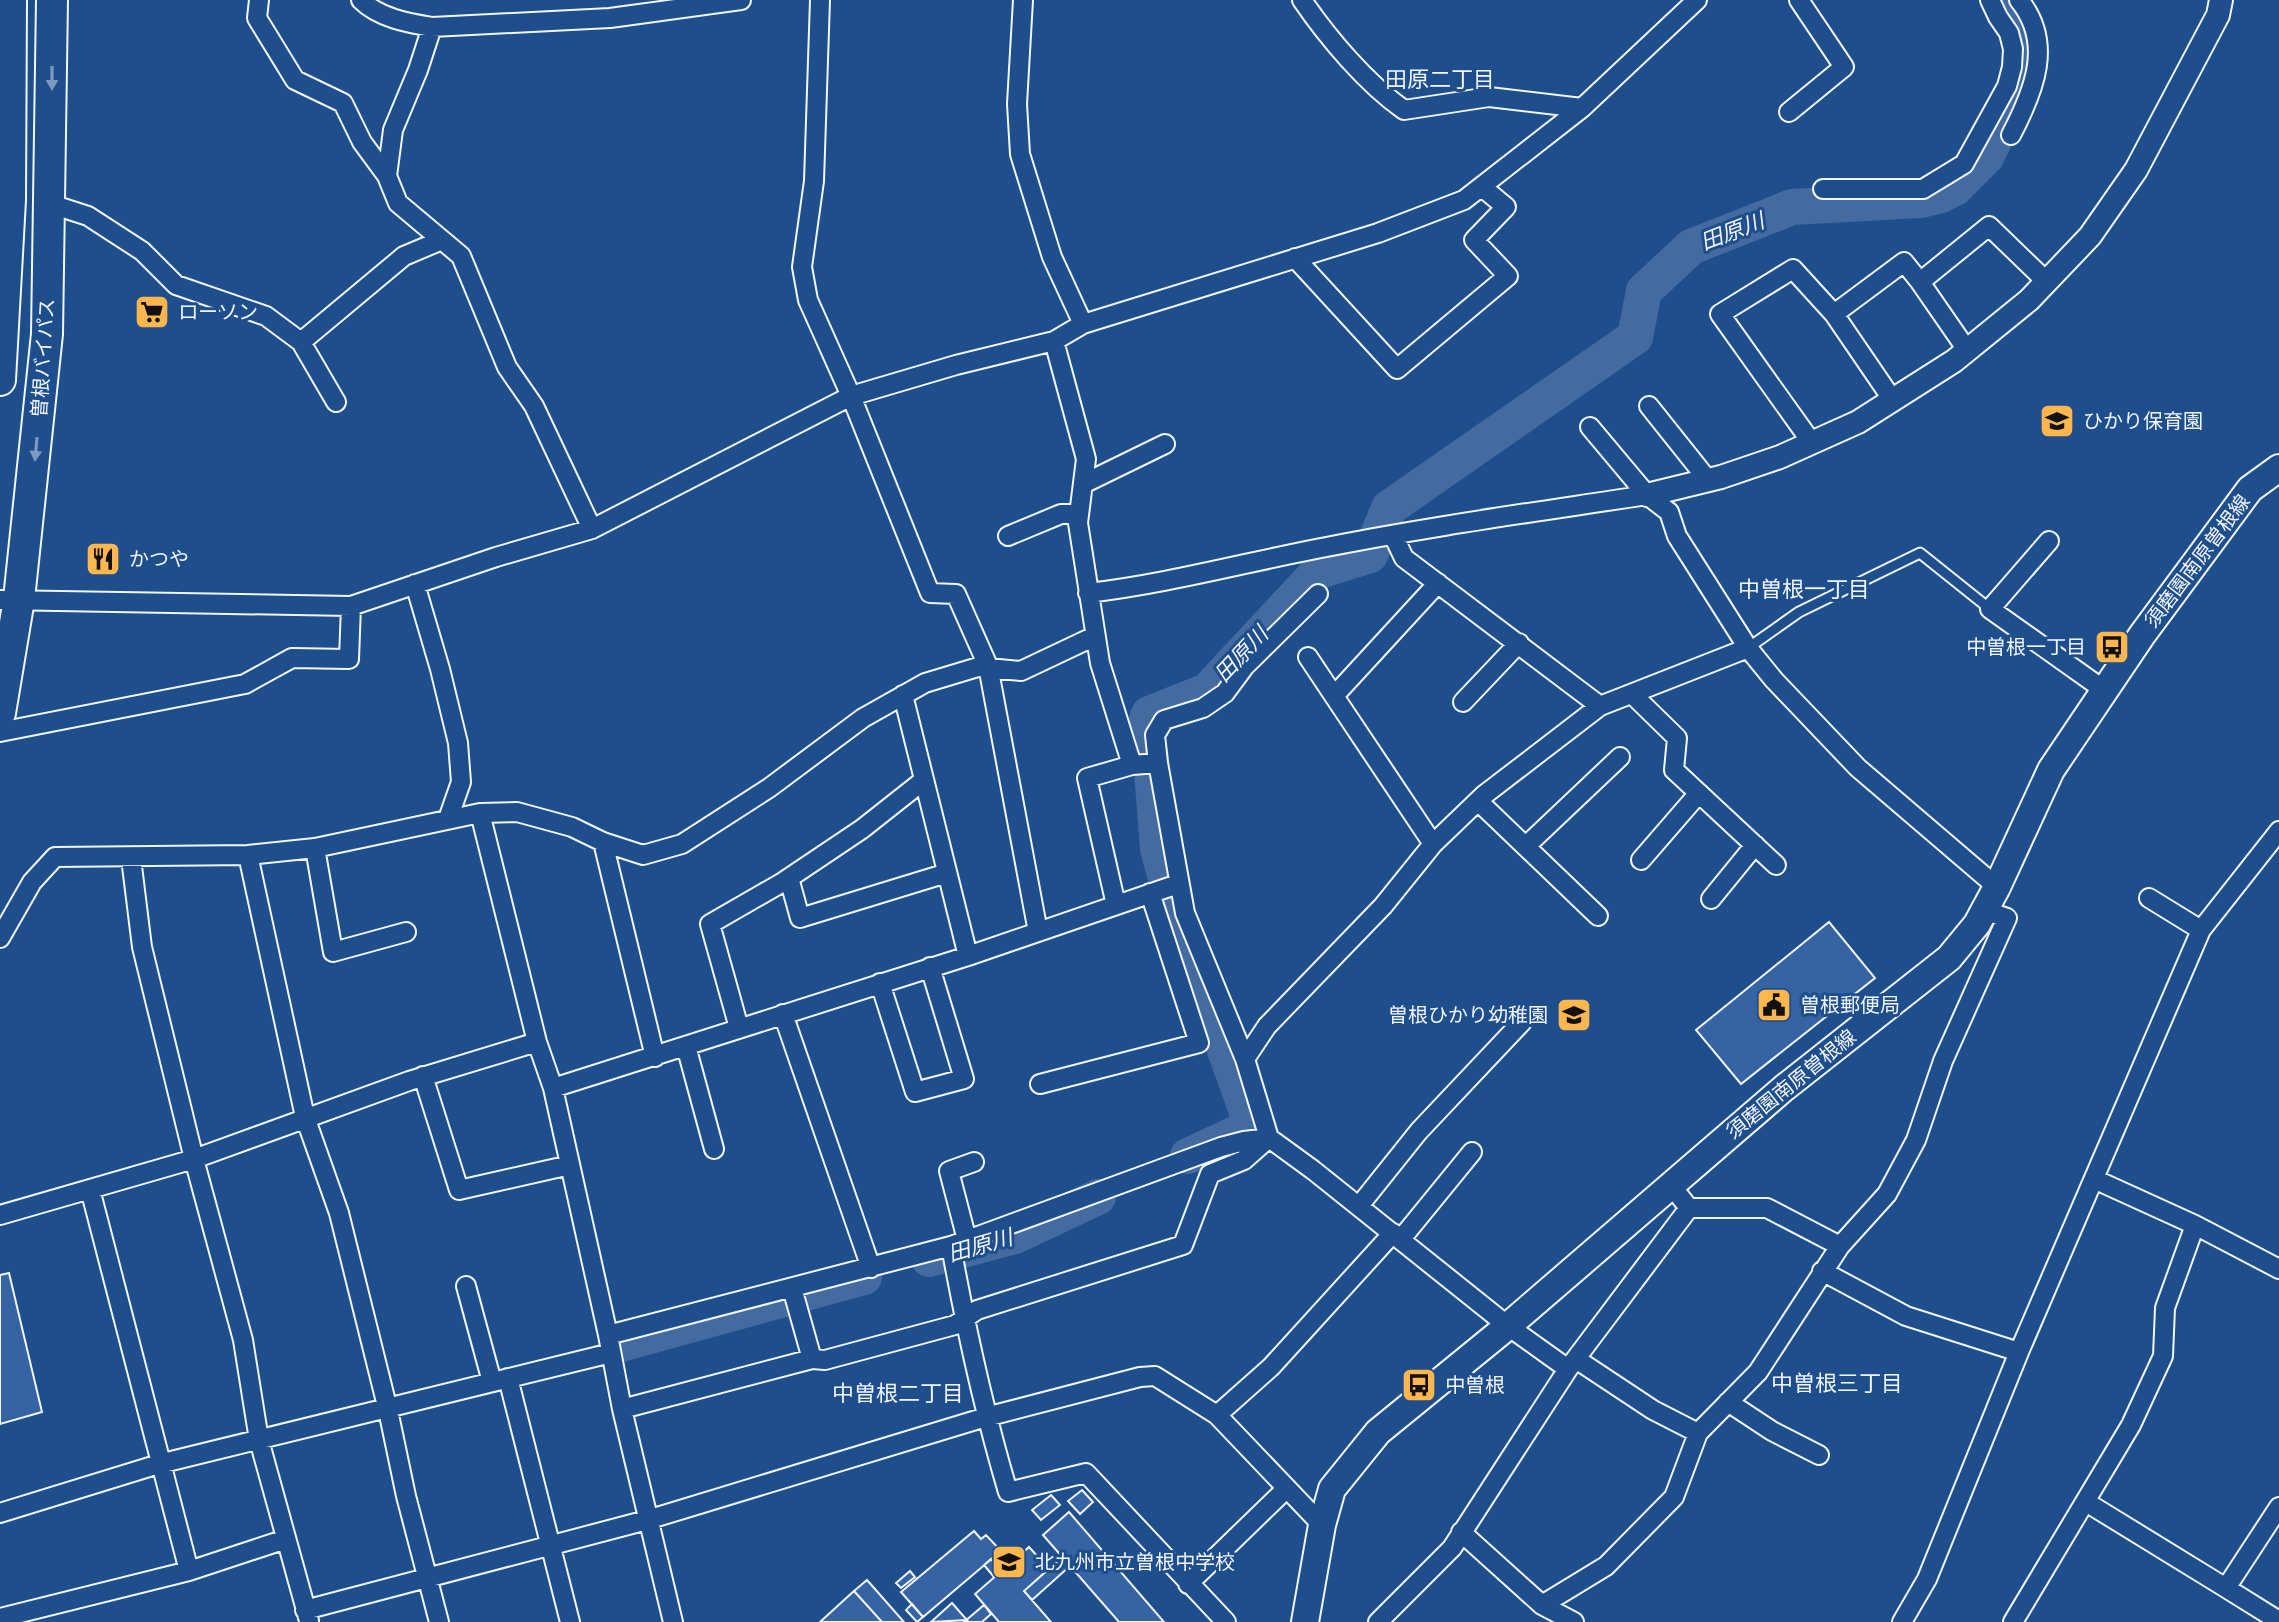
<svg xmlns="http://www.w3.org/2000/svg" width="2279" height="1622" font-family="Mulish,'Noto Sans JP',sans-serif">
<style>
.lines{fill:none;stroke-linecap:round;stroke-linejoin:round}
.river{stroke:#446ba0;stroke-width:36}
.building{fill:#3563a3;stroke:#f2f6ff;stroke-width:2}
.service-casing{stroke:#f2f6ff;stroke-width:13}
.minor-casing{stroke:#f2f6ff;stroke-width:22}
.tertiary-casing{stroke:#f2f6ff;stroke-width:26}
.secondary-casing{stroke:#f2f6ff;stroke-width:30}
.trunk-casing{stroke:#f2f6ff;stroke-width:34}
.service{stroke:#1f4e8c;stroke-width:9}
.minor{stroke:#1f4e8c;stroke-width:18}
.tertiary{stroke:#1f4e8c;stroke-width:22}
.secondary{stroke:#1f4e8c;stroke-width:26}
.trunk{stroke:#1f4e8c;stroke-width:30}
.oneway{fill:#7e9ac0}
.labels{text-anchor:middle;stroke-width:6;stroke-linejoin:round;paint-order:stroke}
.poi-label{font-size:20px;fill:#f2f6ff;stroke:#1f4e8c;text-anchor:start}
.street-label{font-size:20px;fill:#f2f6ff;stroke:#1f4e8c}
.neighbourhood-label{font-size:22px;fill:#f2f6ff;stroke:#1f4e8c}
.water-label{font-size:22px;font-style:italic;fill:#f2f6ff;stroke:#1f4e8c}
</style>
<rect width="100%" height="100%" fill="#1f4e8c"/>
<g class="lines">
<path class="river" d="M1188 1156 1252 1126 1173 904 1158 849 1151 758 1143 731 1149 714 1207 691 1319 571 1370 555 1389 508 1635 337 1644 291 1691 247 1792 207 1921 200 1941 195 1955 188 1986 157 2017 94 2029 35 2010 0
M929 1259 1015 1236 1098 1197
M621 1344 864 1277"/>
</g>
<path class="building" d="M1829 922 1875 978 1741 1084 1696 1030Z
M9 1273 42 1412 0 1424V1275Z
M1082 1490 1093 1502 1080 1514 1068 1501Z
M1051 1495 1060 1505 1041 1520 1032 1510Z
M1069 1512 1164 1622H1119L1043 1535Z
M974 1531 981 1539 986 1535 1001 1551 923 1617 901 1592Z
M1029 1547 1049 1569 1024 1591 1051 1622H999L975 1594Z
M1062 1557 1070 1566 1032 1600 1024 1591Z
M991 1559 1001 1571 994 1577 984 1565Z
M910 1571 915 1577 901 1588 896 1583Z
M867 1580 904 1622H882L854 1591Z
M854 1591 882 1622H820Z
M952 1603 967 1620 931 1622Z
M912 1604 923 1617 917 1622 906 1610Z
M984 1605 991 1614 982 1622H964Z"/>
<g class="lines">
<g class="service-casing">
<path id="service" d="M1748 648 1799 612 1920 553 1990 609"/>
</g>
<g class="minor-casing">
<path id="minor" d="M259 0 257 18 295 80 343 103 362 142 387 176
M361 0C379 18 408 23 432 27L610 18 741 0
M820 0 814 181 802 267 808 300 851 396 930 593 956 594 988 666 1038 932
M1023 0 1017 104 1020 154 1052 257 1083 324
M1302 0C1328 38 1366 83 1404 110L1489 97 1582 108
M432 27 418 70 393 130 387 176 398 203 461 256 507 367 534 406 592 529
M1789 112 1844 67 1799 0
M2011 135C2034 91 2054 43 2019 0
M1823 189H1923L1964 164 2007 86 2012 67 2013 49 2009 33 1998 17 1990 0
M51 204 88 216 142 251 176 285 266 316 301 342
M1295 258 1397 369 1508 276 1474 240 1506 207 1482 187
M1054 341 1086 459 1078 523 1100 663 1132 765 1158 763 1185 913 1245 1059 1269 1138 1313 1170 1508 1326 1568 1369 1452 1548 1378 1622
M1967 350 1920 282 1989 226 2047 282
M1892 399 1834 314 1904 262 1920 282
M336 402 301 342 404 256 442 240
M1649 406 1708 480
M1590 427 1647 495 1669 512 1677 536 1748 648 1774 680 1858 768 1997 887
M1812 443 1720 314 1793 269 1834 314
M1083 484 1165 444
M1393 535 1404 558 1600 706
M1008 536 1061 514H1079
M2049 541 1990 609 2104 690
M415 584 440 669 458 743 461 782 448 819
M1088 593C1165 584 1240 564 1316 549 1425 527 1536 512 1647 495
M0 600 351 606 496 557 592 529 851 396 956 365 1054 341 1083 324 1378 233 1464 200 1582 108 1697 0
M1308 657 1334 696
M903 695 968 956
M1633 695 1677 738 1674 770 1776 865
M1463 702 1519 643
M0 732 245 684 292 658 349 659 351 606
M1158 763 1155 735 1164 720 1203 708 1225 693 1245 666 1318 594
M1478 801 1598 916
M480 813 537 1042 553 1088 608 1335 622 1409 673 1622
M603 842 655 1057
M1433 844 1334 696 1438 583
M1526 846 1620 757
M315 848 333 952 406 932
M248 855 305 1117 339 1213 388 1410 406 1496 439 1622
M131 858 142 947 194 1159 243 1340 259 1440 309 1621
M1641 860 1699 793
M789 878 800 918 947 873
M2149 898 2201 930
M1711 899 1755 845
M1116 905 1087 778 1132 765
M0 938 32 882 55 857 248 855 315 848 480 813 517 812 572 827 603 842 643 855 682 844 769 788 863 718 925 683 978 667 1021 671 1095 636
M880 983 915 1092 964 1079 930 967
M783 1014 871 1268
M739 1028 710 924 783 882 862 829 924 780
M686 1046 714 1149
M1245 1059 1267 1026 1383 906 1433 844 1484 795 1600 706 1748 648
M423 1076 459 1190 570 1165
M1040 1084 1199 1043 1150 893
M553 1088 968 956 1178 884
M2094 1179 2195 1225 2279 1269
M90 1189 189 1571 286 1539
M1359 1206 1419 1131 1522 1022
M0 1215 194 1159 409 1081 537 1042
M1401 1239 1472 1152
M967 1240 949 1171 974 1162
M951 1246C966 1329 984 1411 1008 1492L1086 1473 1226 1622
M1840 1246 1887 1194 1916 1140 1943 1061 2007 918 1984 910
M1822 1271 1906 1316 2019 1352
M466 1286 492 1382
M792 1288 812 1359
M608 1335 951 1246 1221 1147 1244 1141 1269 1138
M1576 1359 1653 1410 1698 1433
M1568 1369 1689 1208
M508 1378 570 1622
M1728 1402 1772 1431 1819 1455
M622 1409 812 1359 825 1360 955 1325 977 1310 1183 1245 1210 1174 1244 1160 1269 1138
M1217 1415 1271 1367 1393 1233
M2086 1502 2226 1588 2279 1507
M0 1513 159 1464 611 1353
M1461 1532 1542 1605 1574 1622
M1188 1584 1286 1489
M2226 1588 2279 1621
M1542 1605 1606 1566 1674 1497 1698 1433 1758 1372 1840 1246 1767 1208H1689L1670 1184
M305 1610 647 1520 986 1417 1140 1377 1155 1376 1217 1415 1322 1525
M0 1618 189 1571
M1902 1622 1927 1579 2019 1352 2201 930 2279 831
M2013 1622 2131 1425 2163 1356 2165 1308 2195 1225"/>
</g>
<g class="tertiary-casing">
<path id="tertiary" d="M1647 495 1721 477 1780 457 1858 422 1954 361 2029 300 2090 236 2136 170 2218 15 2221 0"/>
</g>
<g class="secondary-casing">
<path id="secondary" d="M1305 1622 1322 1525 1332 1489 1378 1432 1508 1326 1784 1088 1949 958 1977 924 1997 887 2051 770 2142 635 2250 489 2279 468"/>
</g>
<g class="trunk-casing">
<path id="trunk" d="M0 380 10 200 11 0
M0 713 19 599 47 334 52 0"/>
</g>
<use href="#service" class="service"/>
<use href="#minor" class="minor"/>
<use href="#tertiary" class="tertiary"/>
<use href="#secondary" class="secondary"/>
<use href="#trunk" class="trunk"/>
</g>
<defs><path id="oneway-solid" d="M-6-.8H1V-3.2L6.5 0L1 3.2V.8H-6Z" transform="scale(2)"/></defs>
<g class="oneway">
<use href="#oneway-solid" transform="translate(52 78) rotate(90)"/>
<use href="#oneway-solid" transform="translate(36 449) rotate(95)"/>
</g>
<defs>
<g id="supermarket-square" transform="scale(1.8)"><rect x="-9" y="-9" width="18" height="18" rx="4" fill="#ffb74d" stroke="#1f4e8c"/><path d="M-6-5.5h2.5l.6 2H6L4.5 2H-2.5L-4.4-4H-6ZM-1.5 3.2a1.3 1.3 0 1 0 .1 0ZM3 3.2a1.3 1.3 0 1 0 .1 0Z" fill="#111"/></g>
<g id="school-square" transform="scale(1.8)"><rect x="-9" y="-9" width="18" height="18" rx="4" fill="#ffb74d" stroke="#1f4e8c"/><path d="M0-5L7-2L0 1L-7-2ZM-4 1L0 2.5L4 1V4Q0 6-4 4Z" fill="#111"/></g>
<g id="restaurant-square" transform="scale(1.8)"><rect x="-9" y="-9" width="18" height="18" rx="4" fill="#ffb74d" stroke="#1f4e8c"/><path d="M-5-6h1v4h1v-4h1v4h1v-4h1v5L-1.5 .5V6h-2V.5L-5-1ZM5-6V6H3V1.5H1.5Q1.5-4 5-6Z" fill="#111"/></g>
<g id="bus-square" transform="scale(1.8)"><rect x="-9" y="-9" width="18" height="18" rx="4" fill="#ffb74d" stroke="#1f4e8c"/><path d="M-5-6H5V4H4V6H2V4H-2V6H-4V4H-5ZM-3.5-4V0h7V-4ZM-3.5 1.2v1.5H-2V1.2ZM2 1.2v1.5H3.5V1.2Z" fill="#111"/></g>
<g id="civic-square" transform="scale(1.8)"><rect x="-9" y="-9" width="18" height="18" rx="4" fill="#ffb74d" stroke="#1f4e8c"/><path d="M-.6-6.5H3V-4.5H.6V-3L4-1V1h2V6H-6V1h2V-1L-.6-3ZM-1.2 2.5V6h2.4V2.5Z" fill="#111"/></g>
</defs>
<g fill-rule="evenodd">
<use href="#supermarket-square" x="152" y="312"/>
<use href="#school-square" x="2057" y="421"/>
<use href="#restaurant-square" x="103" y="559"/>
<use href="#bus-square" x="2112" y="647"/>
<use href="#civic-square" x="1774" y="1005"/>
<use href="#school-square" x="1574" y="1015"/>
<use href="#bus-square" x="1419" y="1385"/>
<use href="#school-square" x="1009" y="1562"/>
</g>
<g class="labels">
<g class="poi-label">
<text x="178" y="319">ローソン</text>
<text x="2083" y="428">ひかり保育園</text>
<text x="129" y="566">かつや</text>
<text x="2086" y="654" text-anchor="end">中曽根一丁目</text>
<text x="1800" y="1012">曽根郵便局</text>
<text x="1548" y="1022" text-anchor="end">曽根ひかり幼稚園</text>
<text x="1445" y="1392">中曽根</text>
<text x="1035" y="1569">北九州市立曽根中学校</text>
</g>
<g class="street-label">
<text transform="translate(43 358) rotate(-86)" y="7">曽根バイパス</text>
<text transform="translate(2197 561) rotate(-53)" y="7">須磨園南原曽根線</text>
<text transform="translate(1791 1084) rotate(-39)" y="7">須磨園南原曽根線</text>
</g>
<g class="neighbourhood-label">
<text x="1440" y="87">田原二丁目</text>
<text x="1804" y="597">中曽根一丁目</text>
<text x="1837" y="1391">中曽根三丁目</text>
<text x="898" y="1401">中曽根二丁目</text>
</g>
<g class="water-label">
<text transform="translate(1732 231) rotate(-21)" y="8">田原川</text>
<text transform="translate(1241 654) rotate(-47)" y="8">田原川</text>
<text transform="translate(980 1245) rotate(-16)" y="8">田原川</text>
</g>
</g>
</svg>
